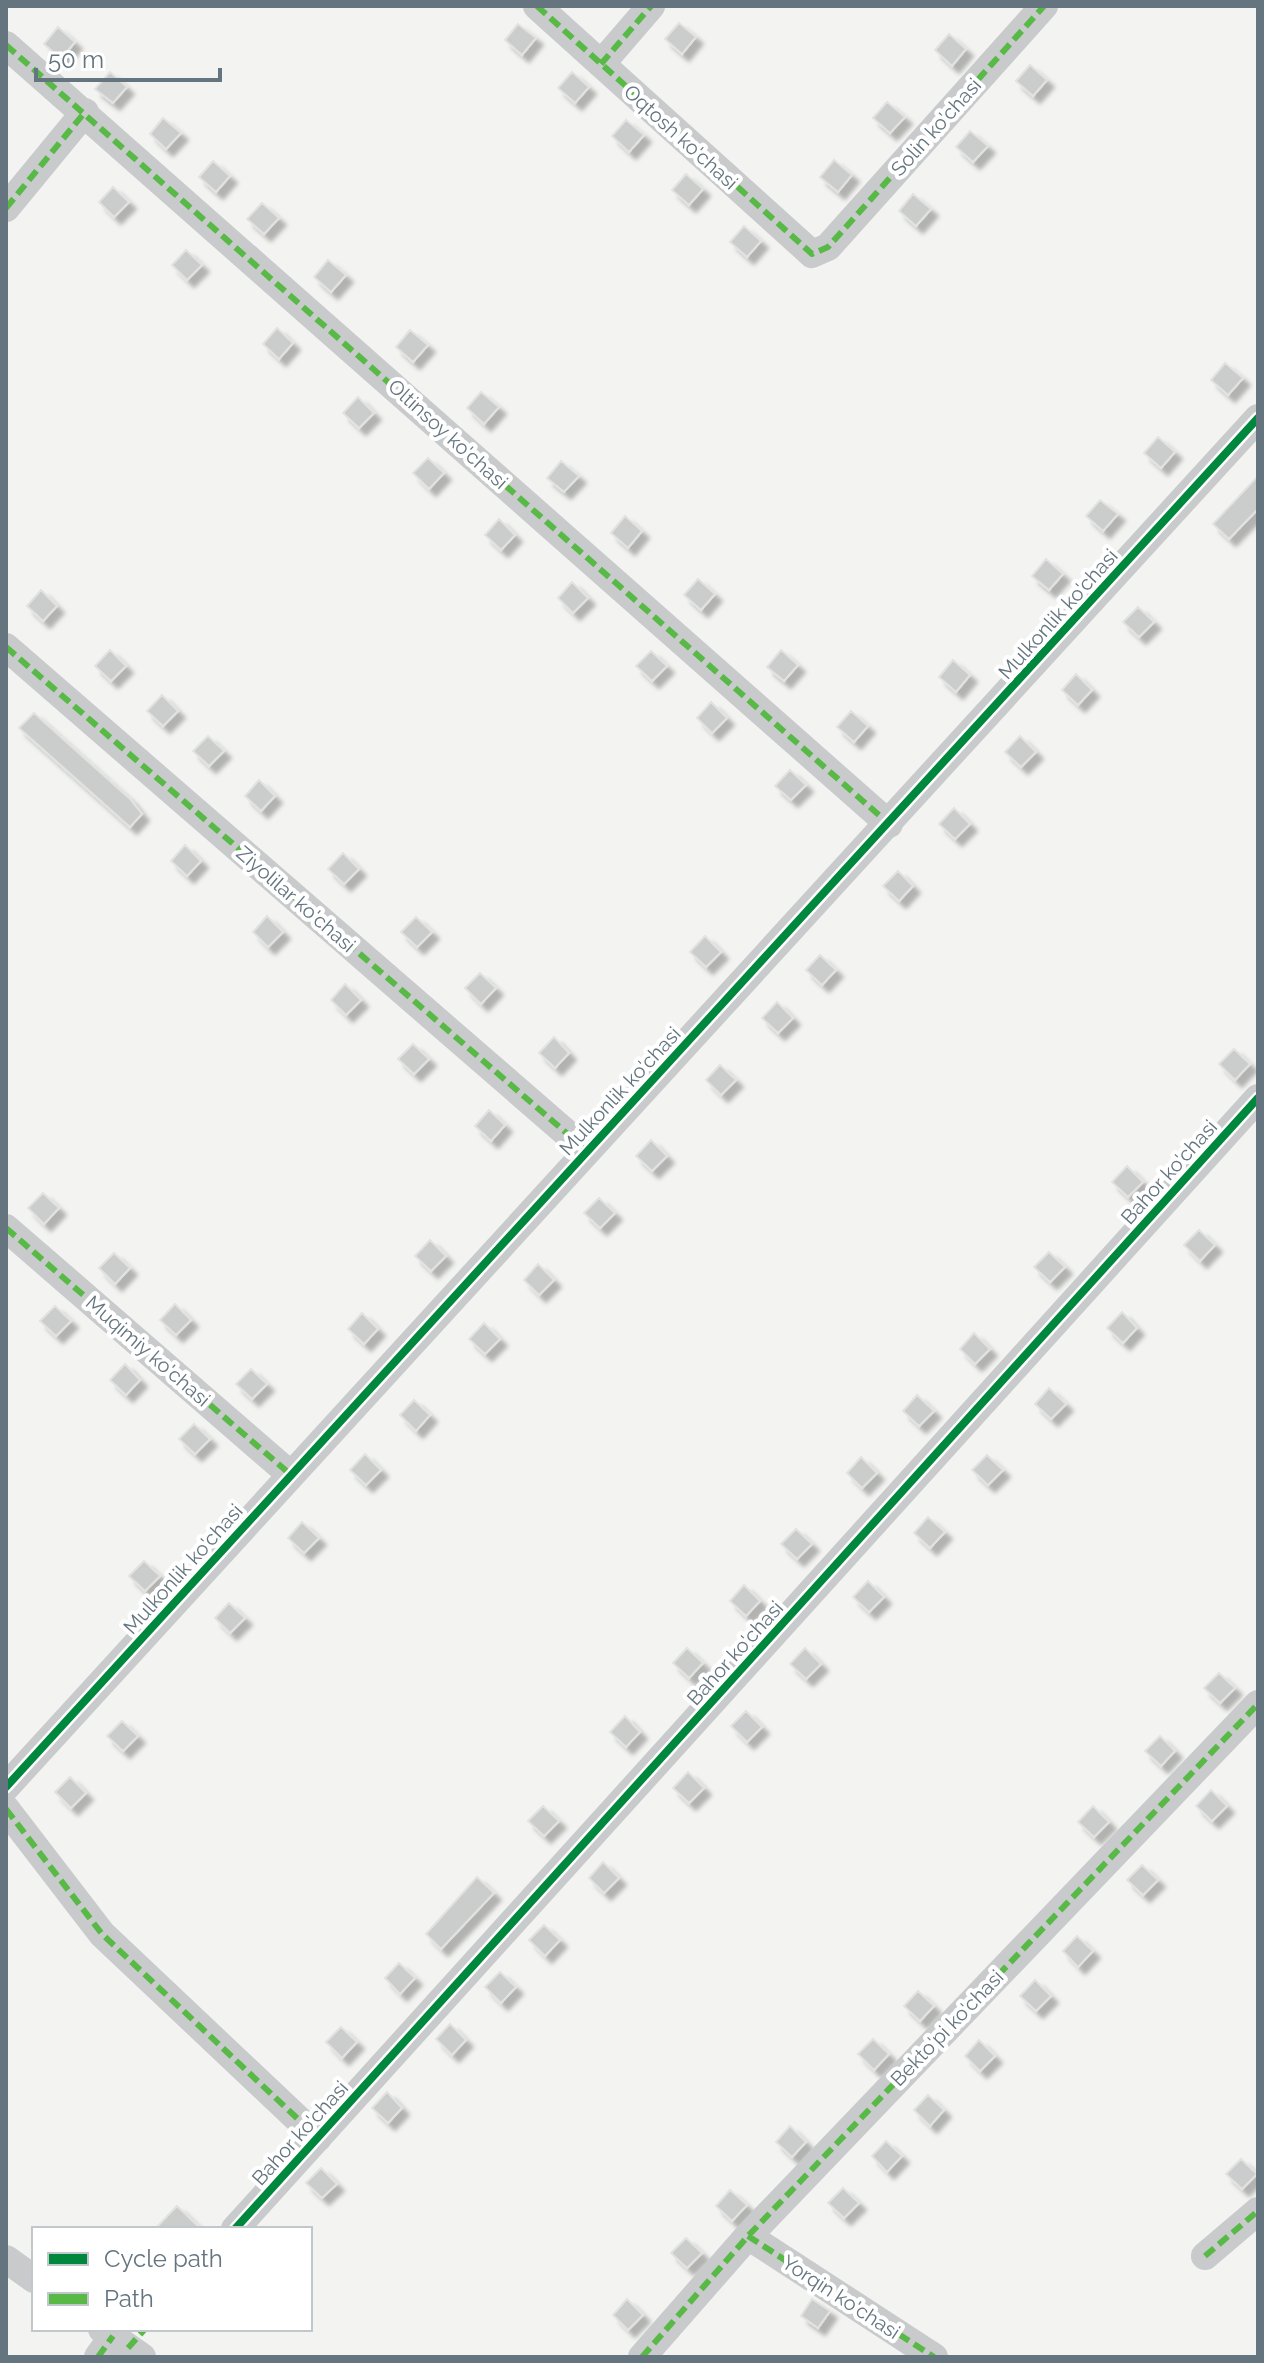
<svg xmlns="http://www.w3.org/2000/svg" width="1264" height="2363" font-family="Raleway,sans-serif">
<style>
.building{fill:#cbcccc;stroke:#e2e2e1;stroke-width:2;filter:url(#shadow)}
.lines{fill:none;stroke-linecap:round;stroke-linejoin:round}
.minor{stroke:#c8cacb;stroke-width:28}
.quiet{stroke:#58b947;stroke-width:6;stroke-dasharray:12 6;stroke-linecap:butt}
.cycleway-casing{stroke:#fff;stroke-width:13}
.cycleway{stroke:#00873e;stroke-width:8}
.labels{text-anchor:middle;stroke-width:8;stroke-linejoin:round;paint-order:stroke}
.street-label{font-size:20px;fill:#64757f;stroke:#fff}
</style>
<defs>
<filter id="shadow"><feDropShadow dx="7" dy="7" stdDeviation="2" flood-color="#0004"/></filter>
</defs>
<rect width="100%" height="100%" fill="#f3f3f1"/>
<path class="building" d="M679 23 696 37 682 54 665 39Z
M518 24 536 38 522 55 505 40Z
M58 27 75 42 61 59 44 44Z
M949 34 966 49 952 66 935 50Z
M1030 65 1047 80 1033 96 1016 81Z
M110 72 127 87 113 103 95 89Z
M572 72 589 87 575 103 558 88Z
M887 102 905 117 890 133 873 118Z
M163 118 181 133 166 149 150 134Z
M626 120 644 135 629 152 612 136Z
M970 131 988 146 973 162 956 147Z
M834 160 852 175 838 192 820 177Z
M213 161 230 176 216 192 199 177Z
M686 174 703 189 689 205 672 190Z
M113 187 129 202 114 217 99 202Z
M913 194 931 209 916 226 899 211Z
M262 203 279 218 264 234 247 219Z
M744 226 761 241 747 257 730 242Z
M186 250 202 265 187 280 172 265Z
M328 260 346 275 331 292 314 277Z
M277 328 293 343 279 359 263 344Z
M410 330 428 345 413 362 396 347Z
M1225 363 1243 378 1228 395 1211 380Z
M481 392 499 407 484 424 467 408Z
M358 397 374 413 359 428 343 413Z
M1158 437 1175 452 1161 468 1144 453Z
M428 458 444 473 429 489 413 473Z
M561 461 579 476 564 492 547 478Z
M1258 476V509L1229 539 1213 524Z
M1100 500 1118 514 1103 531 1086 516Z
M625 516 642 531 628 548 611 533Z
M499 519 515 535 501 550 485 535Z
M1046 559 1063 574 1049 590 1032 576Z
M698 579 715 594 701 610 684 595Z
M572 582 588 598 573 613 558 598Z
M41 590 57 606 43 621 27 606Z
M1138 607 1154 622 1139 637 1123 622Z
M110 650 126 666 111 681 95 666Z
M781 650 798 665 784 681 767 667Z
M651 651 667 666 652 681 636 666Z
M953 660 970 675 956 692 939 677Z
M1076 674 1092 690 1078 705 1062 690Z
M162 695 178 711 163 726 147 711Z
M711 702 727 718 712 733 697 718Z
M851 711 868 726 854 742 837 727Z
M34 713 130 799 142 814 130 827 19 728Z
M208 736 224 751 209 766 193 751Z
M1020 736 1036 752 1021 767 1005 752Z
M790 770 806 785 791 800 775 786Z
M259 780 275 796 261 811 245 796Z
M954 808 970 824 955 839 939 824Z
M185 845 201 861 187 876 171 861Z
M343 853 359 869 344 884 328 869Z
M898 871 913 886 899 901 883 886Z
M267 916 283 932 268 947 253 932Z
M416 917 432 932 417 947 401 932Z
M705 936 721 952 706 967 690 952Z
M820 955 836 970 822 985 806 970Z
M480 973 496 988 481 1004 465 988Z
M345 984 361 1000 346 1015 331 1000Z
M777 1002 793 1018 778 1033 762 1018Z
M554 1037 569 1053 555 1068 539 1053Z
M413 1044 429 1059 414 1074 398 1059Z
M1234 1049 1250 1064 1235 1080 1219 1064Z
M720 1065 736 1080 721 1095 706 1080Z
M489 1110 505 1125 491 1141 475 1126Z
M651 1140 667 1156 652 1171 636 1156Z
M1127 1166 1143 1182 1128 1197 1112 1182Z
M43 1193 59 1208 44 1224 28 1208Z
M599 1198 615 1213 600 1228 584 1213Z
M1199 1230 1215 1245 1200 1261 1184 1245Z
M430 1240 446 1256 431 1271 415 1256Z
M1049 1252 1065 1267 1050 1282 1034 1267Z
M114 1253 130 1268 115 1284 99 1268Z
M538 1264 554 1280 539 1295 524 1280Z
M175 1304 191 1320 176 1335 160 1320Z
M55 1306 71 1321 56 1336 40 1321Z
M1122 1312 1137 1328 1123 1343 1107 1328Z
M362 1313 378 1329 364 1344 348 1329Z
M484 1323 500 1339 485 1354 469 1339Z
M974 1333 990 1349 975 1364 960 1349Z
M125 1364 140 1380 126 1395 110 1380Z
M251 1369 267 1384 252 1399 236 1384Z
M1049 1388 1066 1404 1051 1419 1035 1404Z
M917 1395 934 1411 919 1426 903 1411Z
M414 1400 430 1415 416 1431 400 1415Z
M194 1424 210 1439 195 1454 179 1439Z
M365 1454 381 1470 366 1485 350 1470Z
M987 1455 1003 1470 988 1485 972 1470Z
M861 1457 877 1473 862 1488 847 1473Z
M928 1517 945 1532 930 1548 914 1533Z
M302 1522 319 1538 304 1553 288 1538Z
M796 1529 812 1544 797 1559 781 1544Z
M144 1561 160 1576 145 1591 129 1576Z
M868 1581 884 1597 869 1612 853 1597Z
M744 1585 760 1601 746 1616 730 1601Z
M229 1603 245 1618 230 1633 215 1618Z
M687 1648 703 1663 689 1678 673 1663Z
M805 1648 821 1664 806 1679 790 1664Z
M1219 1673 1235 1688 1220 1703 1204 1688Z
M746 1711 762 1727 747 1742 731 1726Z
M625 1716 640 1732 626 1747 610 1732Z
M122 1721 138 1736 123 1751 107 1736Z
M1160 1736 1175 1751 1161 1766 1145 1751Z
M688 1772 704 1788 689 1803 673 1788Z
M70 1777 86 1793 71 1808 55 1792Z
M1211 1790 1227 1806 1212 1821 1196 1806Z
M543 1806 559 1821 544 1836 528 1821Z
M1093 1806 1109 1822 1094 1837 1078 1822Z
M603 1862 619 1878 604 1893 589 1878Z
M1142 1865 1158 1880 1143 1895 1127 1880Z
M477 1877 494 1893 441 1949 426 1934Z
M544 1925 560 1940 545 1956 529 1940Z
M1077 1936 1093 1951 1078 1967 1063 1951Z
M399 1963 415 1978 400 1994 385 1978Z
M500 1972 516 1987 501 2003 485 1987Z
M1035 1980 1051 1996 1036 2011 1020 1996Z
M918 1991 934 2006 920 2021 904 2006Z
M450 2024 466 2040 452 2055 436 2039Z
M341 2027 357 2042 342 2058 326 2042Z
M873 2039 889 2054 874 2070 858 2054Z
M979 2040 995 2056 980 2071 965 2056Z
M387 2092 402 2108 388 2123 372 2108Z
M928 2095 944 2110 930 2126 914 2110Z
M790 2126 806 2142 792 2157 776 2142Z
M886 2141 902 2156 887 2172 872 2156Z
M1241 2159 1257 2174 1242 2189 1226 2174Z
M321 2168 337 2184 322 2198 306 2183Z
M843 2188 859 2203 844 2218 828 2203Z
M730 2190 747 2205 732 2221 716 2206Z
M177 2206 201 2229H155Z
M686 2238 702 2253 687 2268 671 2253Z
M627 2299 643 2315 628 2330 613 2315Z
M812 2299 830 2311 818 2328 801 2316Z"/>
<g class="lines">
<path class="minor" d="M537 6 812 254 828 247 1044 6
M6 45 889 824
M601 64 651 6
M6 208 85 112
M6 647 586 1150
M6 1228 291 1475
M6 1787 1258 418
M6 1809 102 1934 318 2138
M235 2229 1258 1098
M748 2236 934 2357
M1205 2256 1258 2211
M6 2259 34 2279
M102 2329 142 2357
M98 2357 113 2336
M642 2357 748 2236 1258 1704"/>
<path class="quiet" d="M537 6 812 254 828 247 1044 6
M6 45 889 824
M601 64 651 6
M6 208 85 112
M6 647 586 1150
M6 1228 291 1475
M6 1809 102 1934 318 2138
M748 2236 934 2357
M1205 2256 1258 2211
M128 2348 145 2329
M98 2357 113 2336
M642 2357 748 2236 1258 1704"/>
<g class="cycleway-casing">
<path id="cycleway" d="M6 1787 1258 418
M235 2229 1258 1098"/>
</g>
<use href="#cycleway" class="cycleway"/>
</g>
<g class="labels">
<g class="street-label">
<text transform="translate(936 127) rotate(-48)" y="7">Solin ko'chasi</text>
<text transform="translate(681 137) rotate(42)" y="7">Oqtosh ko'chasi</text>
<text transform="translate(448 434) rotate(42)" y="7">Oltinsoy ko'chasi</text>
<text transform="translate(1058 614) rotate(-48)" y="7">Mulkonlik ko'chasi</text>
<text transform="translate(296 899) rotate(41)" y="7">Ziyolilar ko'chasi</text>
<text transform="translate(620 1091) rotate(-47)" y="7">Mulkonlik ko'chasi</text>
<text transform="translate(1169 1172) rotate(-48)" y="7">Bahor ko'chasi</text>
<text transform="translate(148 1351) rotate(41)" y="7">Muqimiy ko'chasi</text>
<text transform="translate(183 1569) rotate(-48)" y="7">Mulkonlik ko'chasi</text>
<text transform="translate(735 1653) rotate(-48)" y="7">Bahor ko'chasi</text>
<text transform="translate(947 2028) rotate(-46)" y="7">Bekto'pi ko'chasi</text>
<text transform="translate(300 2133) rotate(-48)" y="7">Bahor ko'chasi</text>
<text transform="translate(841 2297) rotate(33)" y="7">Yorqin ko'chasi</text>
</g>
</g>
<rect width="1264" height="2363" fill="none" stroke="#64757f" stroke-width="16"/>
<rect x="32" y="2227" width="280" height="104" fill="#ffffff" stroke="#c1c8cc" stroke-width="2"/>
<rect x="48" y="2253" width="40" height="12" fill="#00873e" stroke="#c1c8cc" stroke-width="2"/>
<text x="104" y="2267" font-size="24" fill="#64757f">Cycle path</text>
<rect x="48" y="2293" width="40" height="12" fill="#58b947" stroke="#c1c8cc" stroke-width="2"/>
<text x="104" y="2307" font-size="24" fill="#64757f">Path</text>
<path d="M36 68v12h184v-12" fill="none" stroke="#64757f" stroke-width="4"/>
<text x="48" y="68" font-size="24" fill="#64757f" stroke="#ffffff" stroke-width="6" paint-order="stroke">50 m</text>
</svg>
